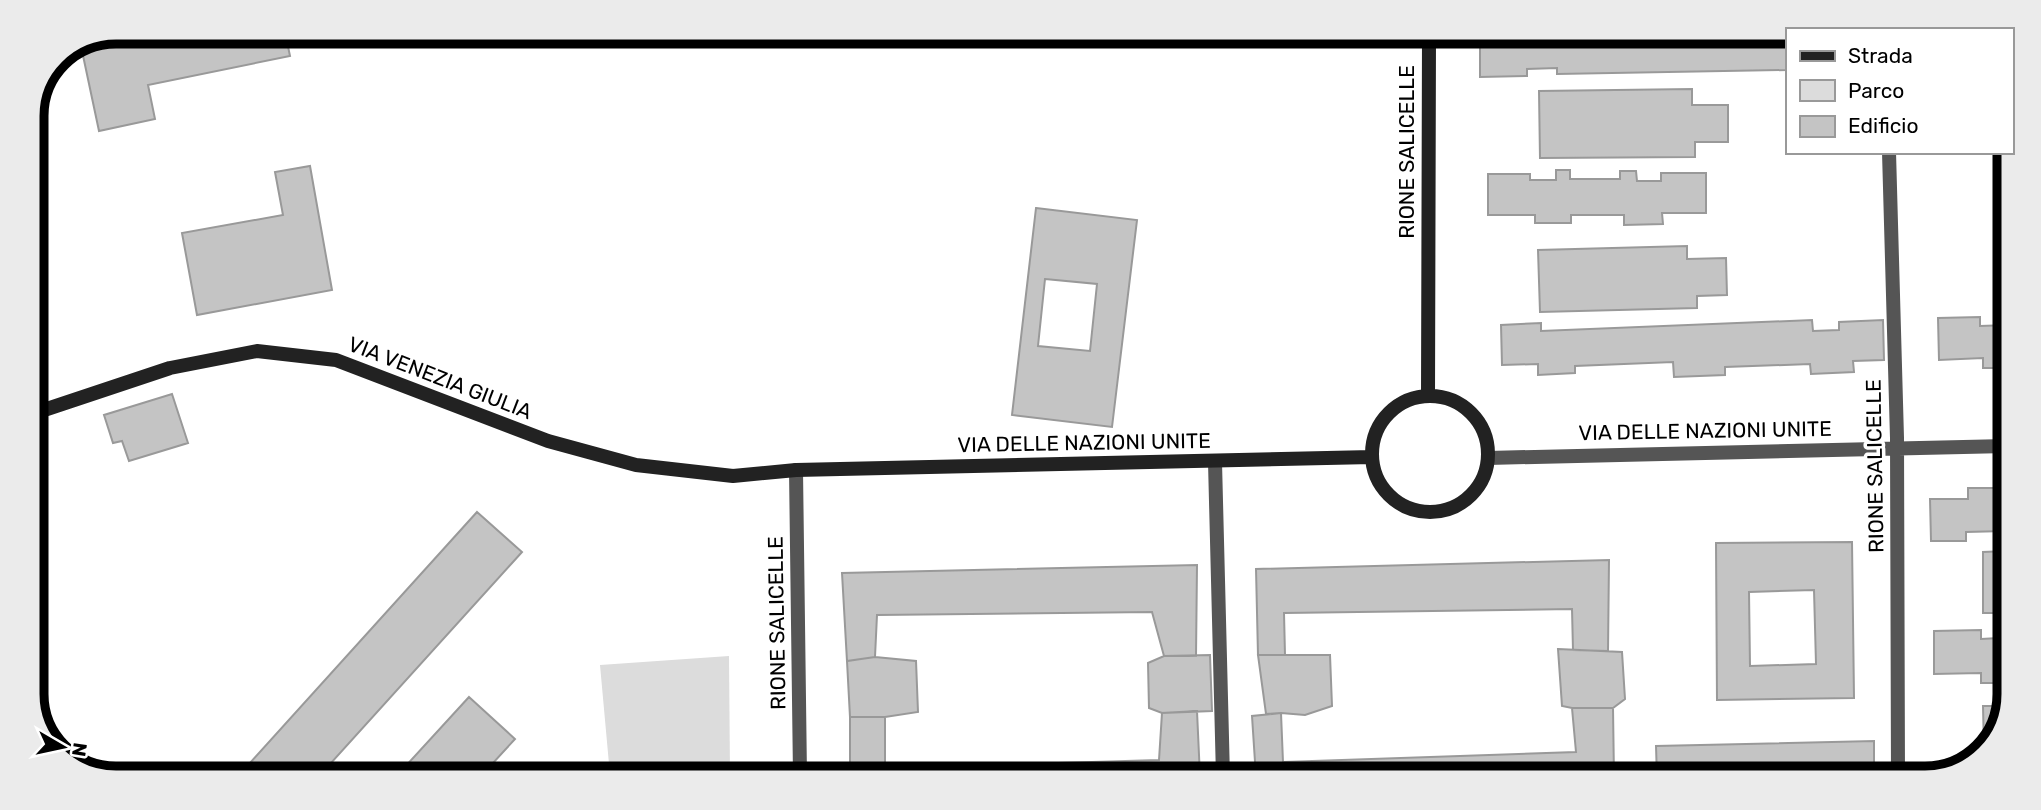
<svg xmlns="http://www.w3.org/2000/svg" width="2041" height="810" font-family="Rubik,sans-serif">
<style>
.green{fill:#dcdcdc}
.building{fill:#c4c4c4;stroke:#999;stroke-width:2;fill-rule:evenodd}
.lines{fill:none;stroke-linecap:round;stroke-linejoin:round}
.street{stroke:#555;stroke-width:14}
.secondary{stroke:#222;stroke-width:14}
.labels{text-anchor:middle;stroke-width:7;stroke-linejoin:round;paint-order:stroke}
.street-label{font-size:21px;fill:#000;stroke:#fff}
.rim{fill:none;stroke:#000;stroke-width:9}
</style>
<rect width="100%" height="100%" fill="#fff"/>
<path class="green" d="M729 656 730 775H610L600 665Z"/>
<path class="building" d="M116 31 285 32 290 56 148 85 155 119 99 131 81 46Z
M1480 35 1787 36V70L1557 74V68L1527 69V76L1480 77Z
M1692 89V105H1728V142H1695V157L1540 158 1539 91Z
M310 166 332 290 197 315 182 233 283 215 275 172Z
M1556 170H1570V179H1620V171H1636L1637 181H1661V173H1706V213H1662L1663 224 1624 225V215H1571V223H1535V215H1488V174H1530V180H1556Z
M1036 208 1137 220 1112 427 1012 415ZM1045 279 1097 284 1090 351 1038 346Z
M1687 246V259L1726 258 1727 295 1697 296V308L1540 312 1538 250Z
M1980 317V326L2008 325 2007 368H1983V358L1939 360 1938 318Z
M1812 320 1813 331 1839 330V322L1883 320 1884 360 1853 361 1854 372 1811 374 1810 364 1725 367V375L1674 377 1673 362 1575 366V373L1538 375V364L1502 365 1501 325 1541 323V331Z
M172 394 188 443 129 461 122 441 113 443 104 415Z
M1968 488H2004V493H2007L2006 536 2005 531 1966 532V541H1931L1930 499H1968Z
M477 512 522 552 321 774H240Z
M1852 542 1854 698 1717 700 1716 543ZM1814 590 1816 664 1750 666 1749 592Z
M2006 551V613H1983V552Z
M1609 560 1608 651 1573 650 1572 609 1284 613 1285 655H1258L1256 569Z
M1197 565 1196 656H1164L1152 612 877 615 875 657 847 661 842 573Z
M1981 630V639L1999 638V630H2006L2005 683H1981V673L1934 674V631Z
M1558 649 1622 652 1625 699 1613 708H1572L1562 706Z
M1210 655 1212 711 1162 713 1149 708 1148 663 1164 656Z
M1258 655H1330L1332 706 1305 715 1281 713 1266 714Z
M875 657 916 661 918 712 885 717H850L847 661Z
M469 697 515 739 482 775H409L403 769Z
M1983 706H2005V722L1984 749Z
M1572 708H1613L1614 778 1256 777 1252 716 1281 713 1283 762 1576 752Z
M1197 711 1200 777 850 776V717H885V768L1159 760 1162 713Z
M1874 741V778H1657L1656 746Z"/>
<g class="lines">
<path class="street" d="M1889 152 1897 438 1898 778
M1488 458 2007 446
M1215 462 1223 777
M796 470 800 776"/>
<path class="secondary" d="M1428 395 1429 35
M1372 454a58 58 0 1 1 116 0a58 58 0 1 1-116 0Z
M32 414 170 368 257 351 336 360 548 441 636 465 733 476 796 470 1372 457"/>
</g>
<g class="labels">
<g class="street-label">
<text transform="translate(1407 152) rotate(-90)" y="7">RIONE SALICELLE</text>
<text transform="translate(440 378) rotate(21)" y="7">VIA VENEZIA GIULIA</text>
<text transform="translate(1705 431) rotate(-1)" y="7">VIA DELLE NAZIONI UNITE</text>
<text transform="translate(1084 443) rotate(-1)" y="7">VIA DELLE NAZIONI UNITE</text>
<text transform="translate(1875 466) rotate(-91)" y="7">RIONE SALICELLE</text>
<text transform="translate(777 623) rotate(-91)" y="7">RIONE SALICELLE</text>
</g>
</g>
<path d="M0 0H2041V810H0ZM116 44H1925A72 72 0 0 1 1997 116V694A72 72 0 0 1 1925 766H116A72 72 0 0 1 44 694V116A72 72 0 0 1 116 44Z" fill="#ebebeb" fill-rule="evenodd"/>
<path class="rim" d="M116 44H1925A72 72 0 0 1 1997 116V694A72 72 0 0 1 1925 766H116A72 72 0 0 1 44 694V116A72 72 0 0 1 116 44Z"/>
<rect x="1786" y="28" width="228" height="126" fill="#ffffff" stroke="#999999" stroke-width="2"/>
<rect x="1800" y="51" width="35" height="10" fill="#222222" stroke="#999999" stroke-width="2"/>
<text x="1848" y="63" font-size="21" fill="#000000">Strada</text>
<rect x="1800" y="80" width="35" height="21" fill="#dcdcdc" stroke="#999999" stroke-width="2"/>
<text x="1848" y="98" font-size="21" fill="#000000">Parco</text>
<rect x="1800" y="116" width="35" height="21" fill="#c4c4c4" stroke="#999999" stroke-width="2"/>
<text x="1848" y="133" font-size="21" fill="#000000">Edificio</text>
<g transform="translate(63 747) rotate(99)" stroke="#ffffff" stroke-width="5" paint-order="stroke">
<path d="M0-5L12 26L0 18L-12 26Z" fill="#000000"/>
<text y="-10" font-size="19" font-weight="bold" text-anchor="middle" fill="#000000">N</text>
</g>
</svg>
